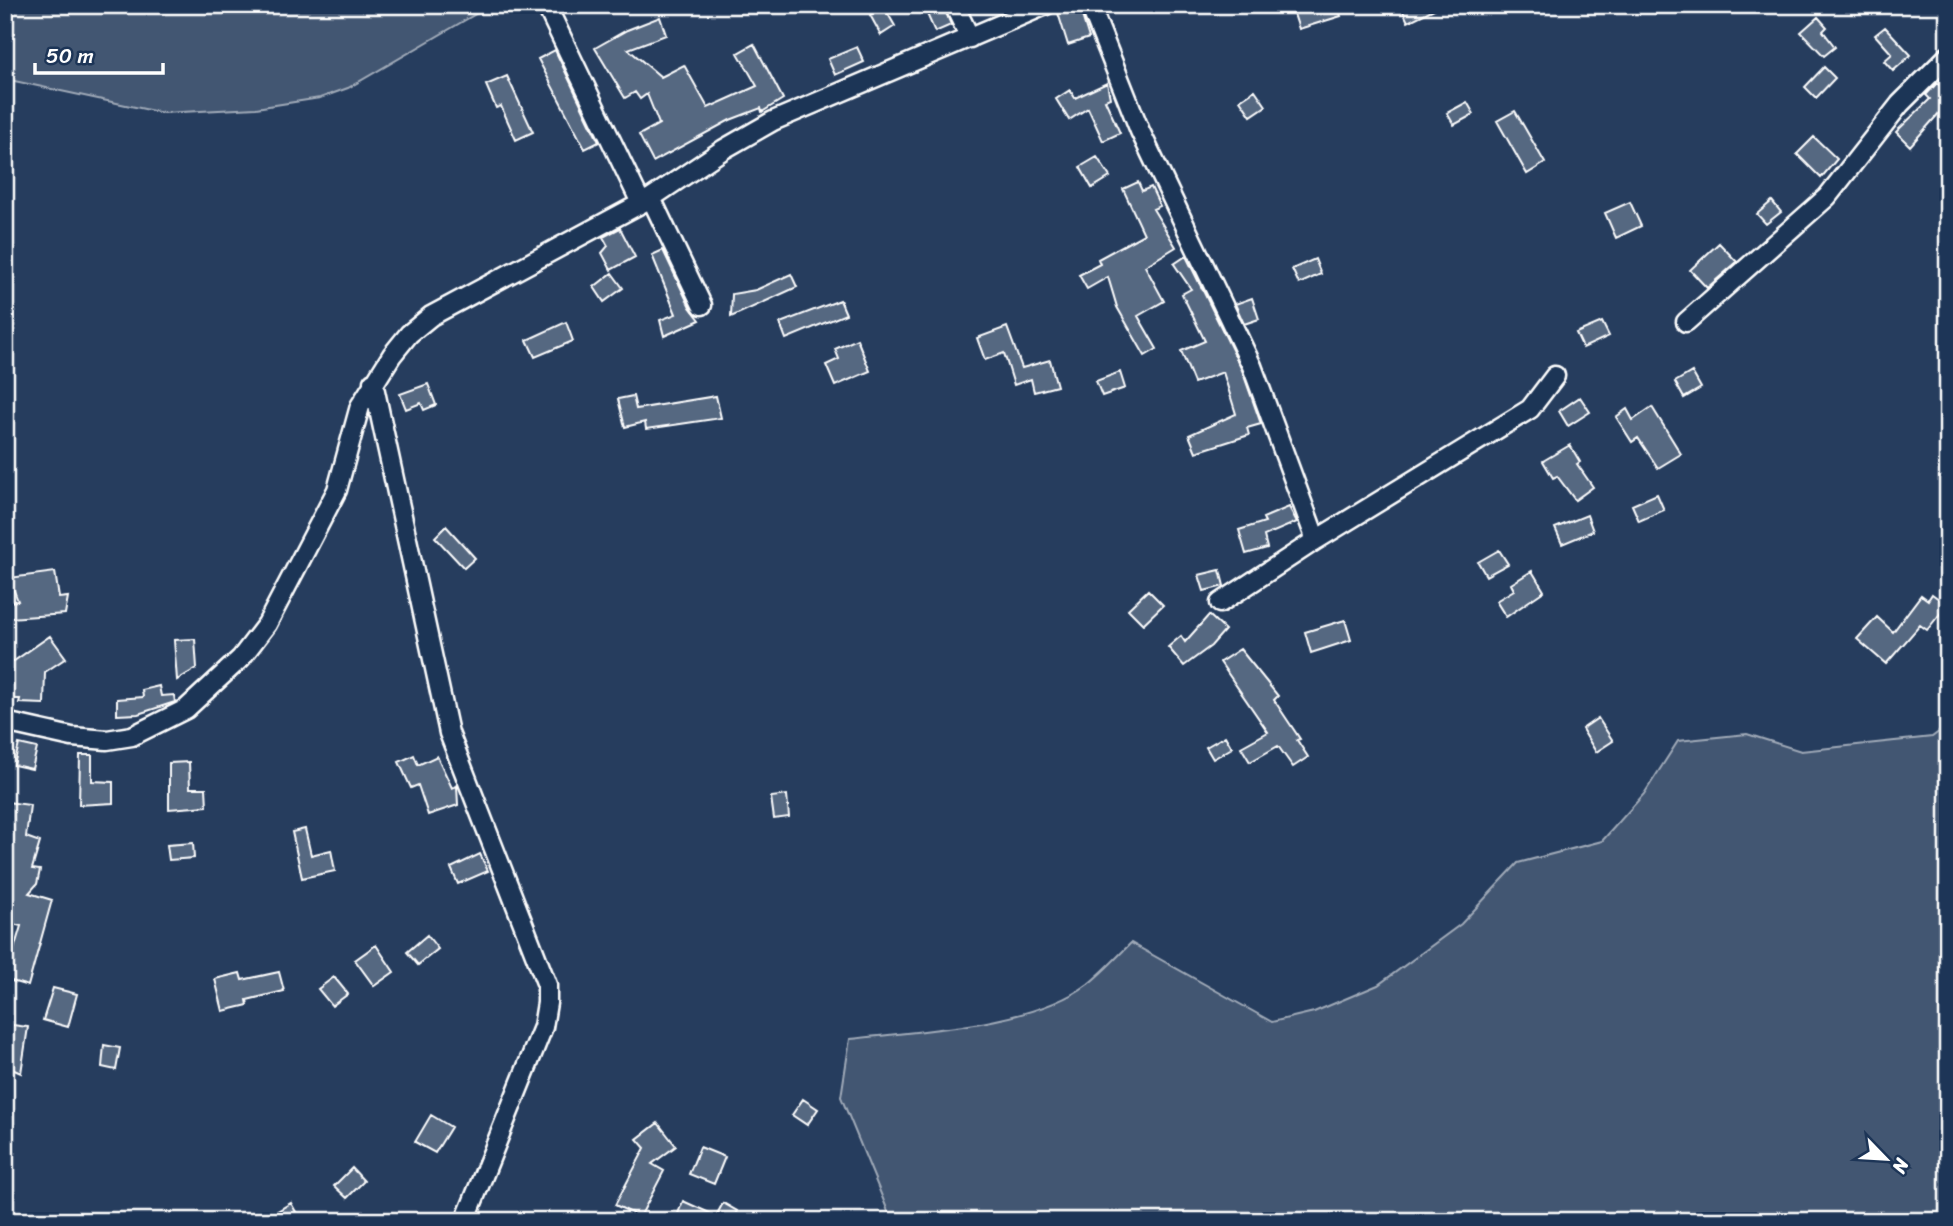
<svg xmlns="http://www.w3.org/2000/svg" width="1953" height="1226" font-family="Sriracha,sans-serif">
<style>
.green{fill:#425672;stroke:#a0aab8;stroke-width:2}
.building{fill:#556781;stroke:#fff;stroke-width:2}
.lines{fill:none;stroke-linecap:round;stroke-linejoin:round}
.minor-casing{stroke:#fff;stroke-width:23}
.minor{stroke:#1d3557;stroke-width:18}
</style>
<rect width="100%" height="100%" fill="#263d5e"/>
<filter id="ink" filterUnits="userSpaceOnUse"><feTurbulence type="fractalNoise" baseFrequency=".0143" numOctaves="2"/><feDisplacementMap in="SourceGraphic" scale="14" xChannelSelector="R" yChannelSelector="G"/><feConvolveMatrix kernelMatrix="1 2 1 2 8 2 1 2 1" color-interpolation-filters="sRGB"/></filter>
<g filter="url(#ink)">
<path class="green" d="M5 5H491L348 88 320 98 256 108 163 113 5 79Z
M1948 725V1221H892L841 1097 850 1039C918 1031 1033 1026 1088 984 1103 972 1117 957 1131 943L1272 1022 1314 1012 1378 985 1461 924 1518 863 1602 841 1644 794 1678 741 1747 734 1801 751 1932 737Z"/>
<path class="building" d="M923 5H943L951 25 935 32Z
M1291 5H1337L1341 16 1299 29Z
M1400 5H1442L1408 22Z
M1079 6 1089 38 1068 45 1058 13Z
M884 7 895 26 881 35 870 15Z
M660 17 666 35 628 49 661 77 684 65 708 108 757 86 738 53 754 44 783 99 762 112 761 108 730 120 653 162 639 135 659 124 647 94 640 99 635 92 625 98 595 48 627 30Z
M1818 17 1827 27 1823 31 1835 47 1824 56 1801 32Z
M1885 27 1911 55 1893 71 1884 61 1892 54 1875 35Z
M857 47 864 62 835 75 828 59Z
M555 50 599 142 585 149 538 59Z
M1824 67 1835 78 1816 98 1805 87Z
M507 76 533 132 516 140 501 106 496 108 486 85Z
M1107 83 1110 98 1105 100 1120 133 1103 141 1088 108 1069 120 1056 99 1070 90 1075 98Z
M1937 83 1948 93V103L1910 146 1896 132 1930 99 1926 95Z
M1255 90 1266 106 1251 116 1240 100Z
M1467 102 1474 114 1454 125 1447 113Z
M1515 111 1545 163 1527 174 1497 121Z
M1814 137 1837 159 1821 178 1797 154Z
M1097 157 1110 177 1092 188 1080 167Z
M1138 182 1142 191 1151 187 1160 206 1153 209 1176 247 1145 266 1164 301 1138 316 1157 349 1145 356 1117 307 1108 277 1087 289 1079 275 1100 264 1098 259 1144 234 1123 189Z
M1772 201 1781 212 1766 224 1757 214Z
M1630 202 1641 226 1616 238 1605 213Z
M620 228 635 257 611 270 602 253 608 246 603 237Z
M1719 243 1737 262 1707 288 1690 270Z
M663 250 690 307 700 320 664 336 660 320 676 314 652 255Z
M1186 256 1242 370 1261 424 1247 428 1249 435 1196 452 1189 435 1236 414 1223 372 1194 383 1181 351 1205 341 1182 294 1191 289 1174 264Z
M1315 259 1321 274 1299 284 1292 269Z
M612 273 623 288 604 302 594 287Z
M791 274 797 287 731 317 732 294 756 290Z
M1252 298 1259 319 1244 324 1235 304Z
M840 300 846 314 786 339 780 323Z
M566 322 573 341 535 357 527 340Z
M1602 322 1609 336 1583 348 1576 333Z
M1007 327 1022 368 1050 360 1057 386 1034 392 1031 379 1014 385 1004 353 985 360 977 338Z
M857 339 870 371 835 386 826 365 839 359 835 349Z
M1120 372 1125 388 1102 396 1096 381Z
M1692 372 1701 388 1684 398 1675 382Z
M428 384 436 405 424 410 421 403 406 409 400 394Z
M633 396 636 409 716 396 721 418 646 429 645 422 625 427 618 399Z
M1580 397 1590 412 1568 426 1559 411Z
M1652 407 1681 454 1658 468 1638 438 1632 442 1616 417 1627 409 1633 420Z
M1570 445 1580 462 1577 464 1593 487 1575 500 1557 476 1553 478 1543 461Z
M1657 494 1664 510 1639 521 1632 505Z
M1289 507 1297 522 1264 536 1267 548 1246 554 1239 530 1265 522 1263 518Z
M1587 515 1593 531 1562 544 1555 528Z
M446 526 475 558 464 568 435 537Z
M1499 550 1508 564 1486 576 1478 562Z
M1220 570 1224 586 1204 591 1199 575Z
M1532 571 1544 591 1506 617 1496 601 1514 590 1511 584Z
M55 572 59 598 68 597 65 614 10 618 9 602 18 601 9 578Z
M1148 590 1163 605 1143 624 1128 609Z
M1932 594 1947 605 1927 630 1920 625 1886 664 1857 639 1877 617 1893 632 1921 595 1928 600Z
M1209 615 1225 630 1211 646 1184 666 1168 647 1181 636 1185 642Z
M1345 620 1351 640 1311 653 1305 632Z
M50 636 66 658 45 672 44 704 19 703 20 699H5V661H14Z
M195 639 197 668 177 680 174 640Z
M1240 649 1278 696 1274 700 1300 739 1297 740 1308 757 1293 767 1278 746 1250 762 1241 747 1268 732 1220 662Z
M159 686 161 696 174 695 175 702 138 714 117 715V699L143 697 142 690Z
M1598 718 1613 741 1596 752 1582 729Z
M1225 736 1232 748 1213 759 1206 747Z
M19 744 37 748 32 769 14 765Z
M80 755H92V781L113 782V803L79 805Z
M414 755 418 765 437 756 452 788 457 786 458 805 428 815 418 785 411 788 399 762Z
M189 762 190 788H206L207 806 169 809V763Z
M787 795 789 817 774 819 771 797Z
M7 802 30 805 26 837 40 842 32 869 40 870 37 884 29 893 52 900 28 986 5 979 21 926 5 922V835L10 817H5Z
M305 829 311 855 331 850 335 871 302 878 292 832Z
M193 843 194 858 169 860 167 845Z
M480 854 488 871 458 884 451 868Z
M427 935 438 949 418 965 407 952Z
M376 945 394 972 374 986 355 960Z
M279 972 284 991 247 1000 248 1005 223 1011 215 979 240 973 242 980Z
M334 977 348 994 332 1006 318 989Z
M53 988 77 994 68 1027 43 1020Z
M5 1024 28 1027 21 1073 5 1066Z
M104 1045 120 1048 116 1070 102 1067Z
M803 1099 818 1109 807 1125 792 1115Z
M431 1115 451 1127 435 1153 415 1142Z
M658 1123 676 1146 652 1164 664 1171 640 1217 615 1205 645 1148 637 1139Z
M700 1147 725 1157 714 1184 689 1174Z
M352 1168 364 1181 347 1198 334 1186Z
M683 1201 716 1216 723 1203 737 1211 732 1221H687L677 1216Z
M291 1203 301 1221H261Z"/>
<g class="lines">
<g class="minor-casing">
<path id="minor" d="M546 5 641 203
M954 5 970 38
M1090 5 1140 131 1252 366 1316 540
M651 198 702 305
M1686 322 1827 197 1900 104 1948 56
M373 382 449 733 547 985V1003L543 1027 465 1221
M1220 603 1316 540 1530 409 1555 376
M5 722 72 737 107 740 132 736 186 709 241 658 267 624 337 490 360 406 392 355 409 334 431 316 651 198 724 149 773 121 1046 5"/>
</g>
<use href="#minor" class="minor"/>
</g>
</g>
<rect width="1953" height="1226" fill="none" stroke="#1d3557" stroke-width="28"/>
<rect x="14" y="14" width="1925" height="1198" fill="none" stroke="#fff" stroke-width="2.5" filter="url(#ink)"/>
<g transform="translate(1886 1159) rotate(115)" stroke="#1d3557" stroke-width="5" paint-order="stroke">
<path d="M0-5L12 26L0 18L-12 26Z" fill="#ffffff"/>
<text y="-10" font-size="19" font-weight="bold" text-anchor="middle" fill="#ffffff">N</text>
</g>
<path d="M35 63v10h128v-10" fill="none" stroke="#ffffff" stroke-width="3.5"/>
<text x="46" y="63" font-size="21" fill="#ffffff" stroke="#1d3557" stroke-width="5" paint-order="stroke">50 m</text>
</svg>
